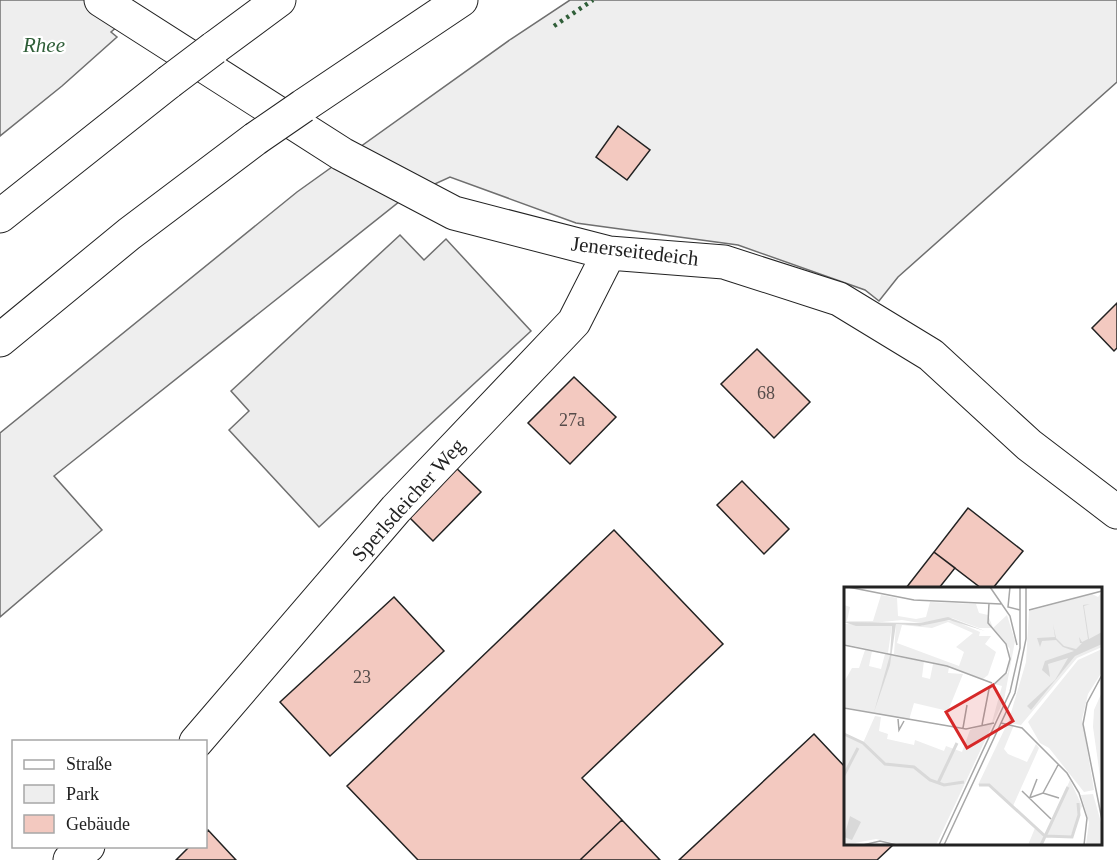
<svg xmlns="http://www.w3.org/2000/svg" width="1117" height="860" font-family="Georgia,serif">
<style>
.green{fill:#eee;stroke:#6f6f6f;stroke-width:1.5}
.parking{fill:#ededed;stroke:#6f6f6f;stroke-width:1.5}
.building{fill:#f3c9c0;stroke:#222;stroke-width:1.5}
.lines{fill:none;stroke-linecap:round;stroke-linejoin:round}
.minor-casing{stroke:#222;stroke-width:35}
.highway-casing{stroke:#222;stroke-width:35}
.minor{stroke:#fff;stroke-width:33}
.highway{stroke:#fff;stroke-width:33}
.highway-bridge-casing{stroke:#222;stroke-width:35;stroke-linecap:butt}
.highway-bridge{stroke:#fff;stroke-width:33}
.hedge{stroke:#2f5e38;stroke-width:4.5;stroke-dasharray:3 4.5;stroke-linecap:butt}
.labels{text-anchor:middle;stroke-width:4.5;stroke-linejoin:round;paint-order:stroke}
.number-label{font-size:18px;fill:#564c4a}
.park-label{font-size:21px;font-style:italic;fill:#2f5e38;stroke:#fff}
.street-label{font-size:21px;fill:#222;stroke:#fff}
.inset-river{fill:none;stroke:#d9d9d9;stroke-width:3}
.inset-road{fill:none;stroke:#a7a7a7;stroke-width:1.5}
.view{fill:#d62828;fill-opacity:0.15;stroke:#d62828;stroke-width:3}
.inset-edge{fill:none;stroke:#222;stroke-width:3}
</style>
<rect width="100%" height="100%" fill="#fff"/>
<path class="green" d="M0 0H86L124 21 111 32 117 37 62 86 0 136Z
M570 0H1117V82L898 277 879 301 865 290 738 245 576 223 450 177 404 198 54 476 102 530 0 617V433L297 192 511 39Z"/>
<path class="parking" d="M400 235 424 260 446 239 531 331 319 527 229 430 249 411 231 391Z"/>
<path class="building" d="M618 126 650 150 627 180 596 157Z
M1117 303V348L1114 351 1092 328Z
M757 349 810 402 774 438 721 384Z
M574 377 616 417 570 464 528 423Z
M449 461 481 492 433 541 401 509Z
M742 481 789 529 764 554 717 505Z
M968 508 1023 551 993 588H981L934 552Z
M614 530 723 644 582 778 622 820 580 860H418L347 786Z
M934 552 955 568 939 588H906Z
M394 597 444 651 330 756 280 702Z
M814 734 846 768V844H894L877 860H679Z
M622 820 660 860H580Z
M208 830 236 860H176L190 846H206V833Z"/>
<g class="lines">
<g class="minor-casing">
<path id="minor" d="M101 0 342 154 454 213 609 253 724 262 839 299 931 355 1029 445 1117 512
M196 742 396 509 574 322 609 253
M70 860 88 846"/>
</g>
<g class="highway-casing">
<path id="highway" d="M214 48 279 0
M303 106 461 0
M0 216 169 82
M0 340 129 234 255 139"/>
</g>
<use href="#minor" class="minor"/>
<use href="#highway" class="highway"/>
<g class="highway-bridge-casing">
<path id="highway-bridge" d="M169 82 214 48
M255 139 303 106"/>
</g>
<use href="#highway-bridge" class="highway-bridge"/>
<path class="hedge" d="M554 26 593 0"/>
</g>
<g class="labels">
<g class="number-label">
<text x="766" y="399">68</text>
<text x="572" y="426">27a</text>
<text x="362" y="683">23</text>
</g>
<g class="park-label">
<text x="44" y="52">Rhee</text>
</g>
<g class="street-label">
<text transform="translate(635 251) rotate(7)" y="7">Jenerseitedeich</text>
<text transform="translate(408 500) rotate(-48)" y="7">Sperlsdeicher Weg</text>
</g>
</g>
<g transform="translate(844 587)">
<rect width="258" height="258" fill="#fff"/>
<path d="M258 5V60L233 71 177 138 164 136 182 75 185 24 248 7 254 10ZM37 8 53 11 54 29 72 32 82 30 86 15 132 17 135 26 144 28 149 41 163 28 171 54 160 113 92 258H60L32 252 0 258V148L19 156 31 129 37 130 35 144 44 147 43 152 70 158 71 153 100 164 102 159 118 165 126 143 148 135 158 99 150 97 164 86 166 62 149 41H135L108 31 76 36 58 33 18 37 0 35V18L6 20 3 34H29ZM97 33 111 34 136 45 135 49H147L141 57 152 65 144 88 139 92 112 82 80 74 78 90 86 92 89 77 105 80 104 86 119 87 104 124 70 116 65 133 0 120V95L8 81H15L21 63 28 64 25 79 37 82 41 67 79 74 50 67 52 37 76 39ZM104 35 129 46 112 60 120 65 115 79 53 56 58 38 88 41ZM0 37 48 38 44 66 0 57ZM258 62V85L244 107 238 132 250 203 240 205 205 161 196 156 184 135 234 73ZM258 105V203L249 140 250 123ZM163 137 170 138 160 162 164 167 183 175 192 157 195 161 169 219 146 198H134ZM226 193 238 219 226 251 201 249 197 258H184L191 241 201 249ZM249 207 258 239V258H242L245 235 237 208Z" fill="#eee" fill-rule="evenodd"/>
<path d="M246 17 240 19 245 52 258 45V57L231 69 187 123 183 119 211 93 224 71 204 77 206 90 198 83 201 74 230 64 219 60 212 53 198 54 196 60 193 51 211 50 209 37 212 51 220 59 232 62 238 56H236L235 50 238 55 244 52 239 18ZM104 30 141 44 105 33 76 39 52 37 46 78 30 125 46 68 48 39H12L0 35 76 36ZM6 229 17 235 8 253 0 250Z" fill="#d9d9d9"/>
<path class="inset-river" d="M0 147 19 156 41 177 70 180 86 193 100 198 120 195M0 188 14 161M94 196 113 156M135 198H145L201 249 228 250 235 228 234 216M197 258 224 200"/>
<path class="inset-road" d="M4 0 70 13 157 17M146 0 166 29 173 58M166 0 164 20 176 23M185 23 258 4M0 58 103 79 148 96M258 88 243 116 239 137 258 233M0 121 122 142 150 136M54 132 55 143 60 134M157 136 178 141 223 186 235 206 243 231 240 258M138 138 145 102 162 86 166 72 162 57 144 36 145 16M119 141 123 118M178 204 207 232M199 206 214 178M186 210 193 192M185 211 199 206 215 211M19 258 36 254 53 258M95 258 166 105 176 61V0M100 258 171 106 182 52V0"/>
<path class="view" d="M149 98 169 134 123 161 102 125Z"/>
<rect width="258" height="258" class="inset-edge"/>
</g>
<rect x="12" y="740" width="195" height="108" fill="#ffffff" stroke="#a7a7a7" stroke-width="1.5"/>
<rect x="24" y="760" width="30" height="9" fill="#ffffff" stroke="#a7a7a7" stroke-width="1.5"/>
<text x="66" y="770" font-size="18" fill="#222222">Straße</text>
<rect x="24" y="785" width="30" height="18" fill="#eeeeee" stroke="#a7a7a7" stroke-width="1.5"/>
<text x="66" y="800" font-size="18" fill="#222222">Park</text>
<rect x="24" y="815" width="30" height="18" fill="#f3c9c0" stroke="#a7a7a7" stroke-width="1.5"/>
<text x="66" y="830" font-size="18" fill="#222222">Gebäude</text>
</svg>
